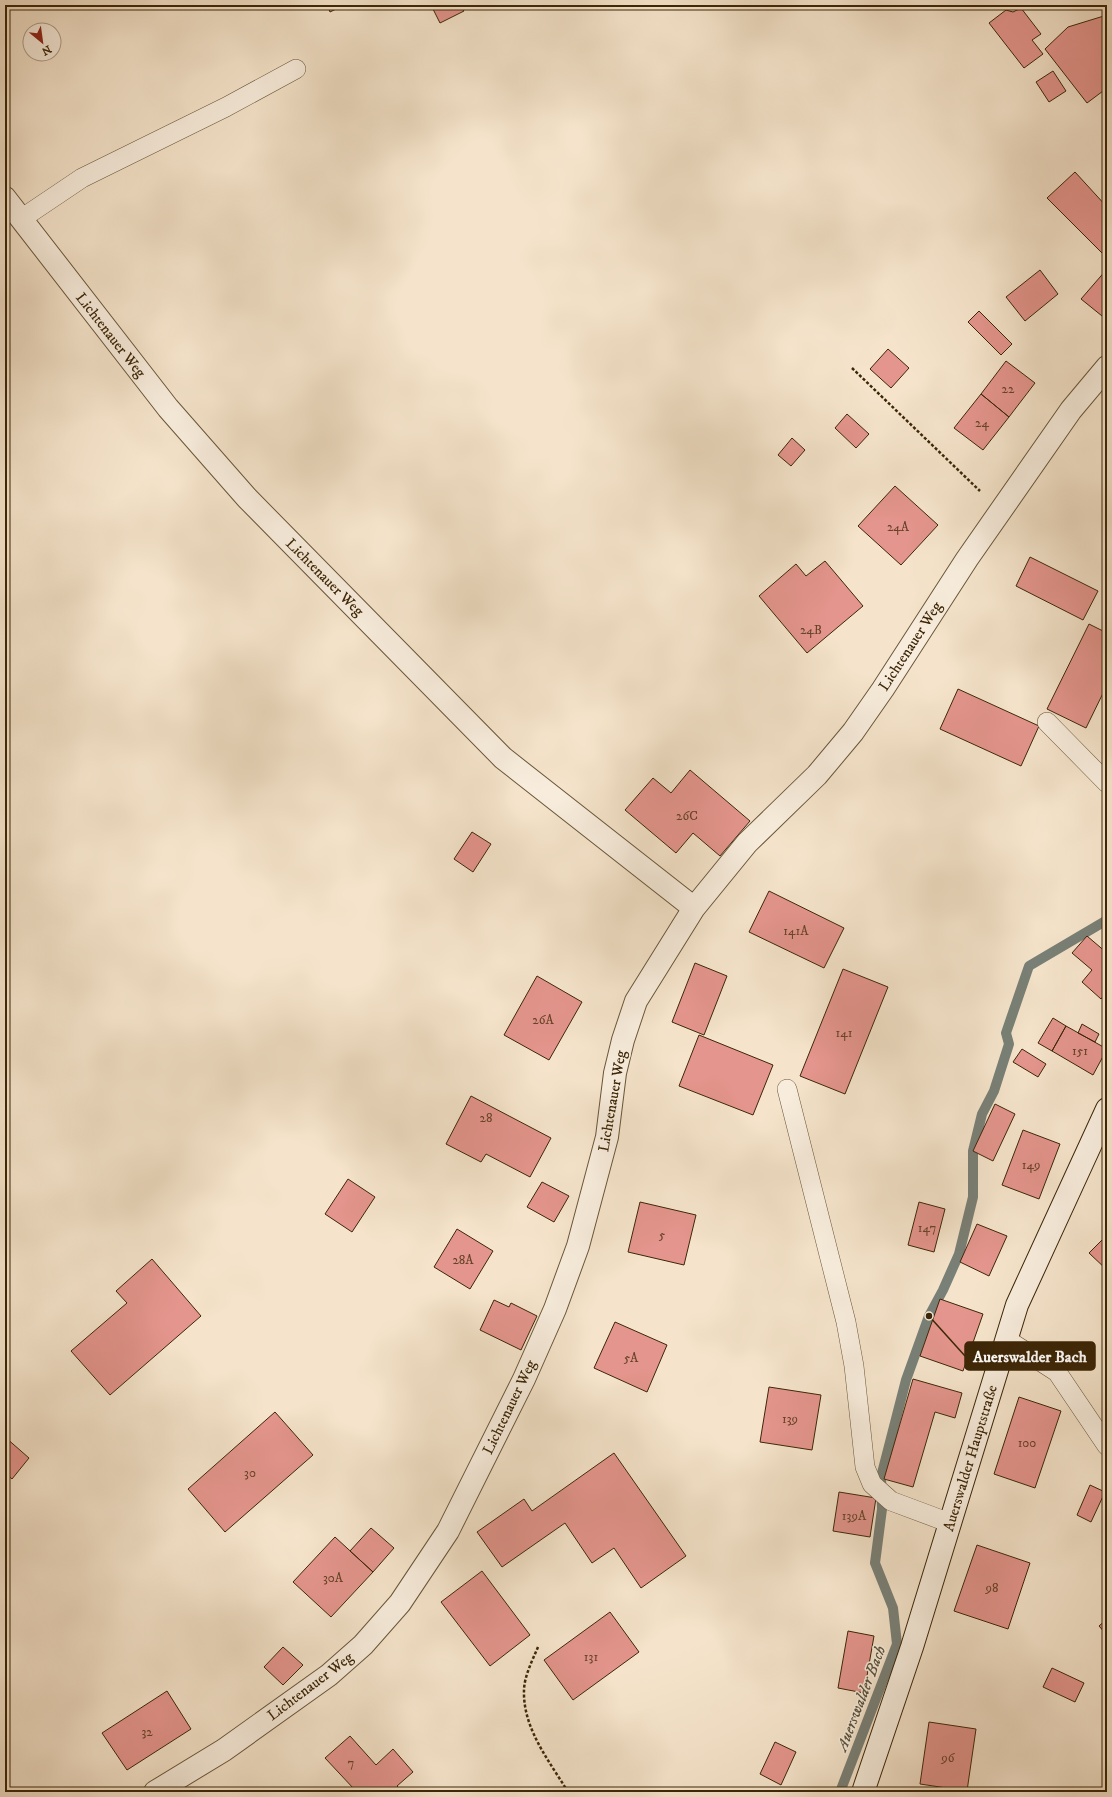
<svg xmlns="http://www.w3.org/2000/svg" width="1112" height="1797" font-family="'IM FELL DW Pica',serif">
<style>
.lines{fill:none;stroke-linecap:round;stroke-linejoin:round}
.stream{stroke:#798077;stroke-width:10}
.building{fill:#e4958d;stroke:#3c2607}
.service-casing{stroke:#6a5638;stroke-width:20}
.minor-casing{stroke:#6a5638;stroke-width:24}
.secondary-casing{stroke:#3c2607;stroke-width:24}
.path{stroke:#3c2607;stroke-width:2.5;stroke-dasharray:3 2;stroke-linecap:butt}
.service{stroke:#f8eddd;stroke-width:19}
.minor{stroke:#f8eddd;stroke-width:22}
.secondary{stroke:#f8eddd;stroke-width:22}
.labels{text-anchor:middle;stroke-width:3;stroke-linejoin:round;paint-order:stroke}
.number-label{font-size:13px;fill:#664228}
.street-label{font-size:15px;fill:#3c2607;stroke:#f8eddd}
.water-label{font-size:16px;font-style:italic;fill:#5a533f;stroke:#f8eddd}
.leader{fill:none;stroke:#3c2607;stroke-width:1.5}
.callout-dot{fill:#3c2607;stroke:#f8eddd;stroke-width:1.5}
.callout{fill:#3c2607;stroke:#3c2607;stroke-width:1.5}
.callout-label{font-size:16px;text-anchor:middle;font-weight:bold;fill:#fff}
</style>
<rect width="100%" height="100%" fill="#f5e4cb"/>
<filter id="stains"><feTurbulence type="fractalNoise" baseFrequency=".005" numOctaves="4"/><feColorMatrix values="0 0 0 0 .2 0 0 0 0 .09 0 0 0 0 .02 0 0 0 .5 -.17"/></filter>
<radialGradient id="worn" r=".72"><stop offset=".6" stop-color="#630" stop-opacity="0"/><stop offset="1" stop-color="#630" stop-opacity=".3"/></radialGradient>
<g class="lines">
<path class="stream" d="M840 1792 897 1644 893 1608 875 1563 882 1509 881 1477 906 1380 929 1316 943 1290 959 1254 973 1197V1151L982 1114 994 1091 1009 1044 1006 1033 1029 966 1107 920"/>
</g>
<path class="building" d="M327 5H344L330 12Z
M431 5H460L464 11 440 23Z
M1021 8 1041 34 1032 40 1043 54 1024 68 989 23 1006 10 1013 12Z
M1107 15V88L1087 103 1045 49 1068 27Z
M1053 71 1066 91 1049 102 1036 82Z
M1075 172 1107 207V254L1105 256 1047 198Z
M1107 269V320L1081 299Z
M1040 270 1058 294 1025 321 1006 297Z
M979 311 1012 344 1001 355 968 322Z
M888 349 909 368 891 388 870 369Z
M1006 361 1035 383 1009 417 981 394Z
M981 394 1009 417 983 450 954 428Z
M847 414 869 434 856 448 835 428Z
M792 438 805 450 791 466 778 455Z
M895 486 938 525 901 565 858 526Z
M1030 557 1098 591 1083 620 1016 586Z
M825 561 863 606 807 653 759 596 796 564 806 576Z
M1089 624 1107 633V685L1086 728 1047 709Z
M958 689 1039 726 1021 766 940 729Z
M690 770 750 821 720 856 693 833 676 853 625 810 653 778 671 793Z
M472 832 491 844 473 872 454 859Z
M769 891 844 928 824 968 749 932Z
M1087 936 1107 953V992L1101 999 1082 982 1092 970 1072 953Z
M695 963 727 976 704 1035 672 1022Z
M843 969 888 987 845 1094 800 1076Z
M537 976 582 1002 549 1060 504 1035Z
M1053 1018 1066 1026 1052 1051 1038 1043Z
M1082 1024 1099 1034 1095 1042 1078 1033Z
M1066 1026 1107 1049 1093 1075 1052 1051Z
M699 1035 773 1065 753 1115 679 1086Z
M1022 1049 1046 1064 1038 1077 1013 1062Z
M471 1096 551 1138 530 1177 486 1154 481 1162 446 1144Z
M995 1104 1015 1114 993 1161 973 1151Z
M1023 1130 1060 1144 1039 1199 1002 1185Z
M348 1179 375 1197 352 1232 325 1214Z
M542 1182 569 1196 554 1222 527 1207Z
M640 1202 696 1215 684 1265 628 1252Z
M919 1202 945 1209 934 1252 908 1245Z
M977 1224 1007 1236 989 1276 960 1262Z
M457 1229 493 1251 470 1289 434 1267Z
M1107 1235V1270L1089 1253Z
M152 1259 201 1316 110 1395 71 1351 127 1303 116 1291Z
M940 1299 983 1314 963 1371 920 1356Z
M494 1300 509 1307 511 1303 537 1316 521 1350 480 1330Z
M615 1322 667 1345 647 1392 594 1368Z
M913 1379 962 1393 955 1418 935 1412 913 1487 884 1479Z
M769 1387 821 1395 812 1450 760 1442Z
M1019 1397 1061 1411 1035 1488 994 1474Z
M275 1412 313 1455 225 1532 188 1489Z
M5 1437 29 1458 12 1479 5 1473Z
M614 1453 686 1556 641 1588 614 1548 592 1563 565 1523 502 1567 477 1532 524 1499 532 1511Z
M1090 1485 1105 1492 1091 1522 1077 1515Z
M839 1492 876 1498 870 1537 833 1531Z
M371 1528 394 1548 373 1572 350 1551Z
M335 1537 373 1572 331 1617 293 1582Z
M977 1545 1030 1563 1008 1629 954 1611Z
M482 1571 530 1635 490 1666 441 1602Z
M610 1612 639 1652 573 1700 544 1660Z
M1107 1619V1635L1099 1626Z
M848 1631 874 1636 864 1693 838 1688Z
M283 1647 303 1665 283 1685 264 1667Z
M1052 1668 1084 1683 1075 1702 1043 1687Z
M167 1691 191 1729 127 1770 102 1733Z
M929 1722 976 1729 967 1791 920 1784Z
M350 1736 376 1765 393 1749 413 1772 397 1786 403 1792H351L354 1789 325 1758Z
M775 1742 796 1752 781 1785 760 1774Z"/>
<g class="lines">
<g class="service-casing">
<path id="service" d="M21 219 82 178 226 107 296 69
M1047 722 1107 783
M787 1089 846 1322 854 1366 865 1467 872 1484 891 1501 950 1523
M1006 1339 1057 1372 1107 1446"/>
</g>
<g class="minor-casing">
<path id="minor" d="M5 198 168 408 247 498 503 758 694 908
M155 1792 224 1750 329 1675 363 1645 400 1603 448 1531 524 1379 555 1309 578 1246 607 1137 615 1073 623 1040 636 1001 694 908 747 843 817 775 853 732 883 689 967 559 1071 410 1107 367"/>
</g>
<g class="secondary-casing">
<path id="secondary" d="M863 1792 912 1647 1017 1305 1107 1109"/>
</g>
<path class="path" d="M852 368 980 491
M538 1647C532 1661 524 1677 524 1691 523 1729 550 1762 568 1792"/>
<use href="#service" class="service"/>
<use href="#minor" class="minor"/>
<use href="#secondary" class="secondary"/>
</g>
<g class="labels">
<g class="number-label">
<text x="1008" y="393">22</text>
<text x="982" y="427">24</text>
<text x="898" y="531">24A</text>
<text x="811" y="634">24B</text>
<text x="687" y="820">26C</text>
<text x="796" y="935">141A</text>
<text x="543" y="1024">26A</text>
<text x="844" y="1037">141</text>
<text x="1080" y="1055">151</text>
<text x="486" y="1122">28</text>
<text x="1031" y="1169">149</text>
<text x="927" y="1232">147</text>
<text x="662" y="1239">5</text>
<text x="463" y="1264">28A</text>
<text x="631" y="1362">5A</text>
<text x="790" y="1423">139</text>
<text x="1027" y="1447">100</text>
<text x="250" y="1477">30</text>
<text x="854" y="1520">139A</text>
<text x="333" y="1582">30A</text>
<text x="992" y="1592">98</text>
<text x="591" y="1661">131</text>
<text x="147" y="1736">32</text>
<text x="948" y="1762">96</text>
<text x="351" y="1767">7</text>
</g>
<g class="street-label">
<text transform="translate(111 335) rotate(52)" y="5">Lichtenauer Weg</text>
<text transform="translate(325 577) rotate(45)" y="5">Lichtenauer Weg</text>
<text transform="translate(910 646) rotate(-57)" y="5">Lichtenauer Weg</text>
<text transform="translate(612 1101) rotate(-80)" y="5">Lichtenauer Weg</text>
<text transform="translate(509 1407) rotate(-64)" y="5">Lichtenauer Weg</text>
<text transform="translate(970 1458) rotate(-73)" y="5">Auerswalder Hauptstraße</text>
<text transform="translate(310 1686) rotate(-37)" y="5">Lichtenauer Weg</text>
</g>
<g class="water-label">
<text transform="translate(860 1698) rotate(-69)" y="6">Auerswalder Bach</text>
</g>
</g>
<path class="leader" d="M929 1316L965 1356"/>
<circle class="callout-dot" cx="929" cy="1316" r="4"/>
<rect class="callout" x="965" y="1342" width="130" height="28" rx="4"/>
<g class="callout-label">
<text x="1030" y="1362">Auerswalder Bach</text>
</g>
<rect width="1112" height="1797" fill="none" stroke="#f5e4cb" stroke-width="20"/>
<rect x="6" y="6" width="1100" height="1785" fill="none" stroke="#3c2607" stroke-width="2"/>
<rect x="10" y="10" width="1092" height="1777" fill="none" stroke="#3c2607"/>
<g transform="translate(42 42) rotate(151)"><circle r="19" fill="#f8eddd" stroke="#ad9d87"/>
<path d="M0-3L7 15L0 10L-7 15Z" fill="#8f2418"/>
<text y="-6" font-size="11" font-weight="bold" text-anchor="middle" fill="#3c2607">N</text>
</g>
<rect width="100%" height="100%" filter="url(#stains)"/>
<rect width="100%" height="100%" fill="url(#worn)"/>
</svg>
